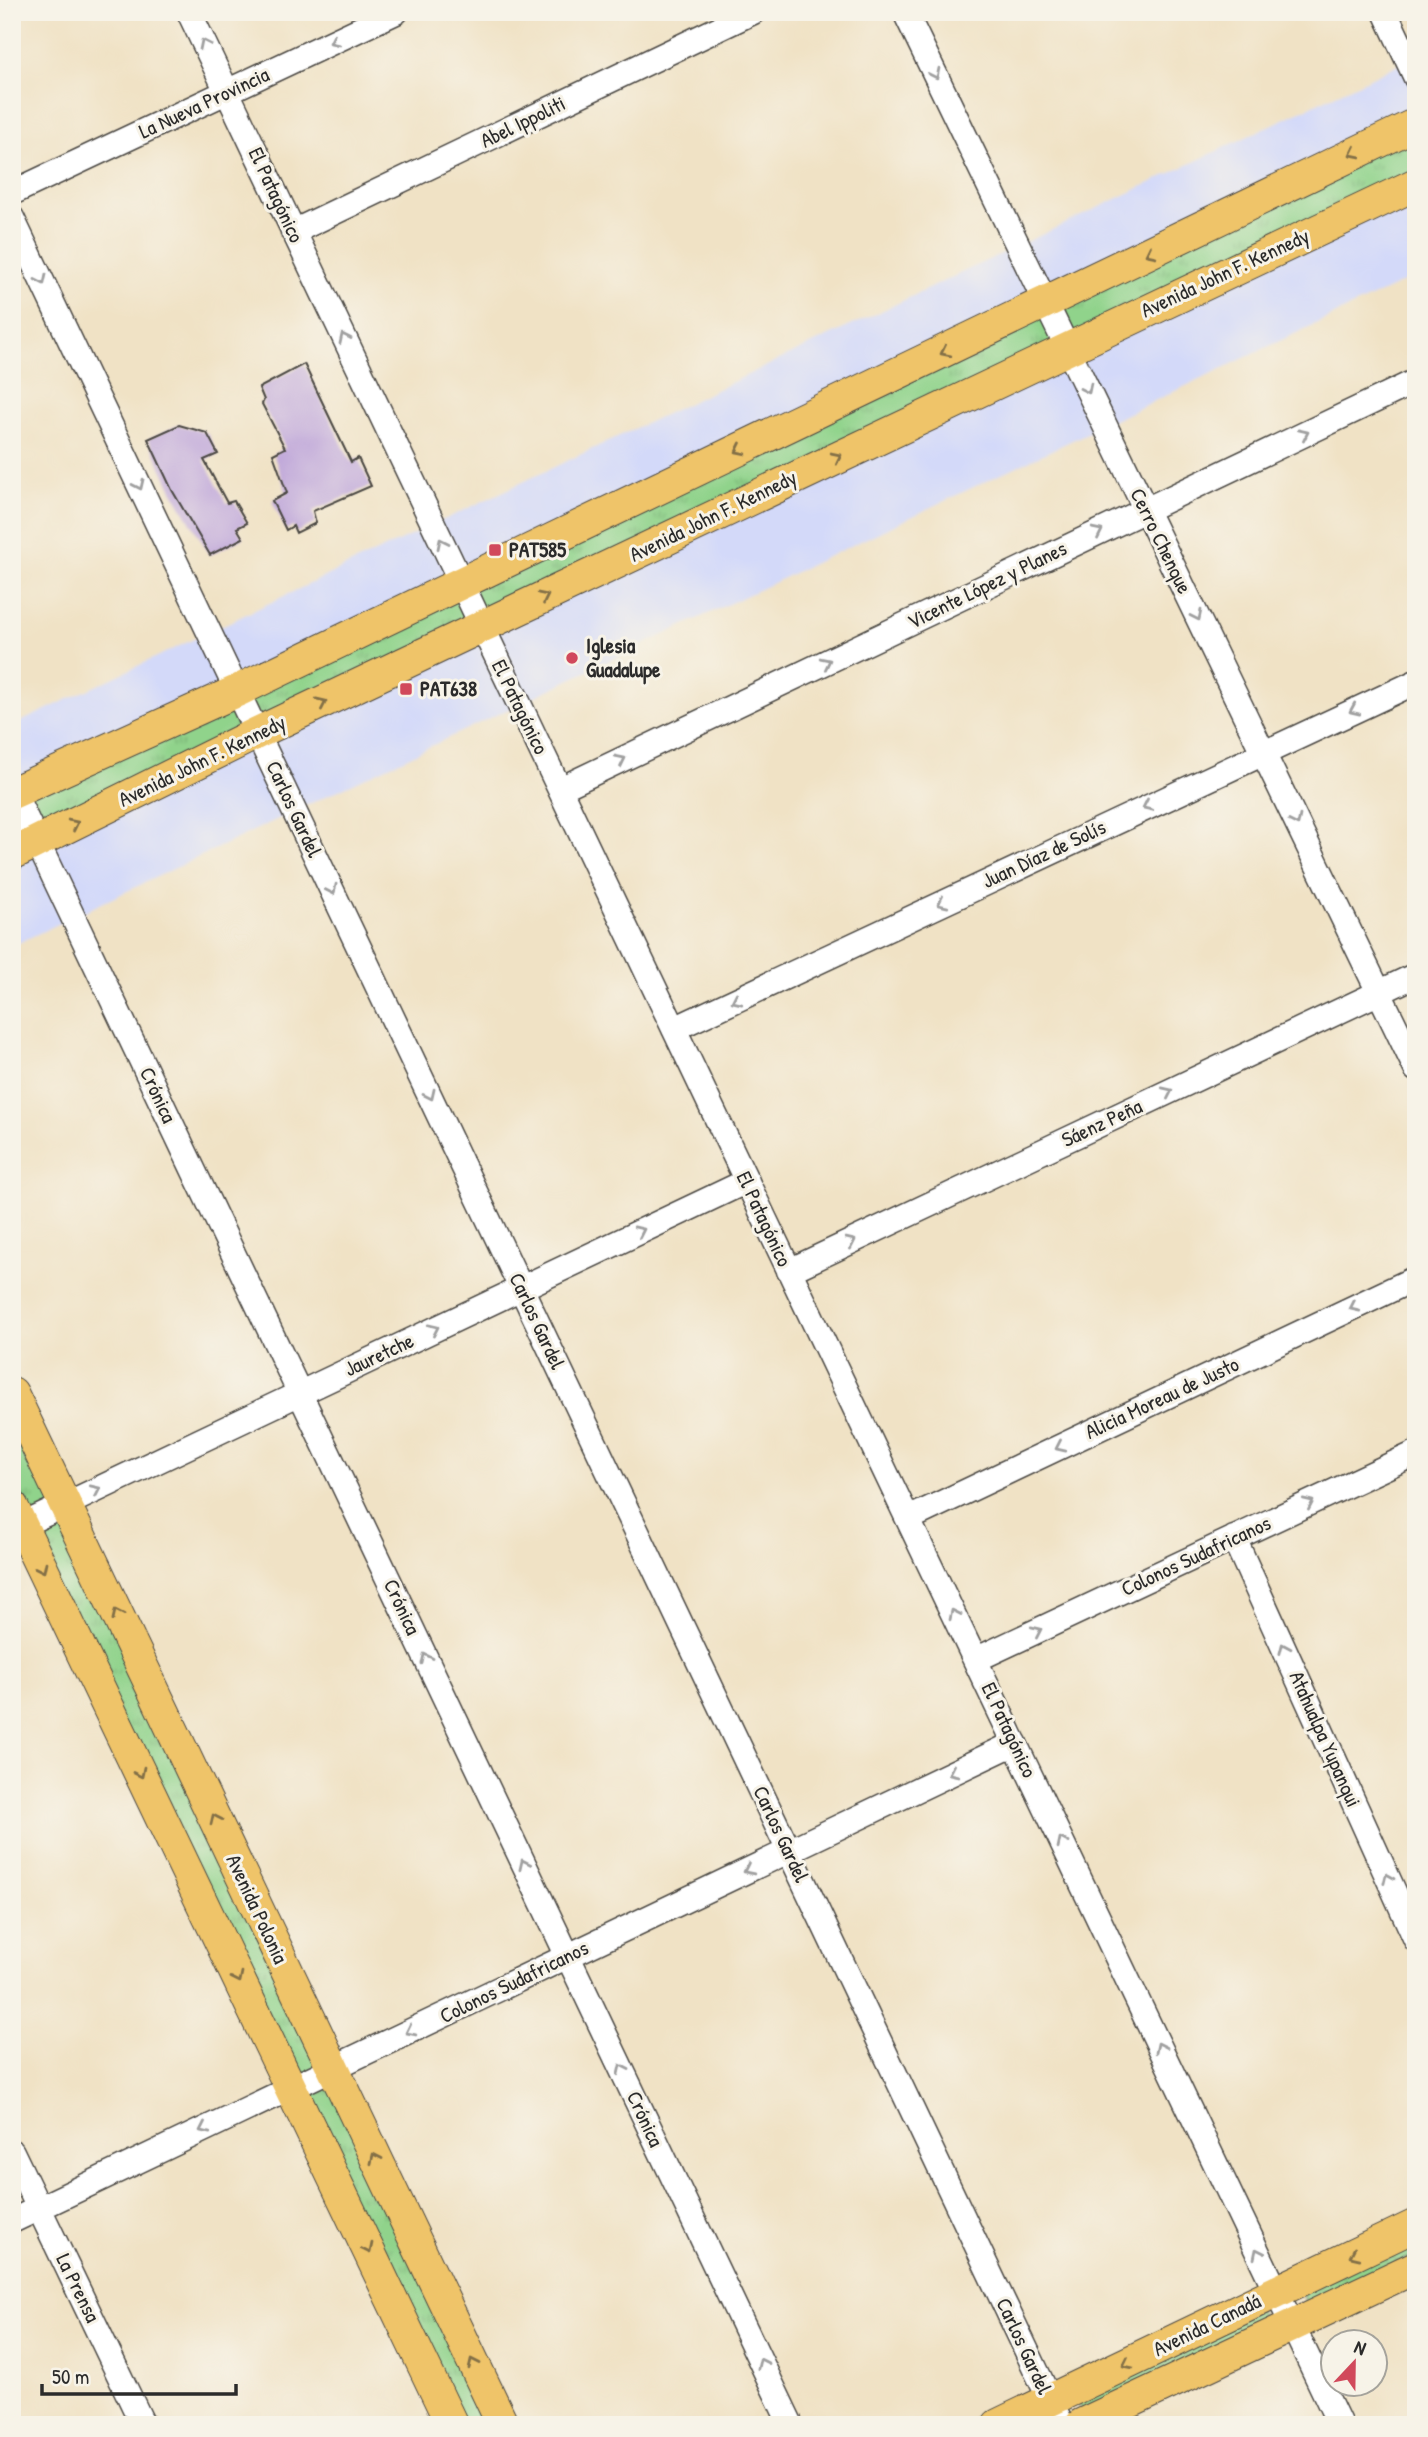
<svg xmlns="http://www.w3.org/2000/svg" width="1428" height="2437" font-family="'Patrick Hand',sans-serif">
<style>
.built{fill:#d3d9f9}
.grass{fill:url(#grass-tufts);stroke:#5e7f5b;stroke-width:2}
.park{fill:url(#park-crowns);stroke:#5e7f5b;stroke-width:2}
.building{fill:#bea5d9}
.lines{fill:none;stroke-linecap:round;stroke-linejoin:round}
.minor-casing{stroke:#494642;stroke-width:27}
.major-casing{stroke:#494642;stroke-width:34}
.minor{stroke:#fff;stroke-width:24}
.major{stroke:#efc469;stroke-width:32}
.oneway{stroke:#a0a0a0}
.oneway2{stroke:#837047}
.poi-dot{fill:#d1495b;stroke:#f7f3e8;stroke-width:2.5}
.labels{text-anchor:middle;stroke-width:6;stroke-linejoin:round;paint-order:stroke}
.street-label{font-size:21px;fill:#2b2b2b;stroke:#f7f3e8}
.poi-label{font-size:21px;font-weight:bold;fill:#2b2b2b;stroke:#f7f3e8;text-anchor:start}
</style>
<defs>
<pattern id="grass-tufts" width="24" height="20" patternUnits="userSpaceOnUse" patternTransform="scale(1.75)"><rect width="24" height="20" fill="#90d38b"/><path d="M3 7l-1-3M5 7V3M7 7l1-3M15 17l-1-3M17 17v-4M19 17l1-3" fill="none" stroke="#7cb578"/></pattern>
<pattern id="park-crowns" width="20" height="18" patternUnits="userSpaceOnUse" patternTransform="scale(1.75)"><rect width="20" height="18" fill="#90d38b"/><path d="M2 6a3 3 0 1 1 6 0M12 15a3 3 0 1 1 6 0" fill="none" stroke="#7cb578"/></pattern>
</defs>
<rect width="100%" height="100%" fill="#f7f3e8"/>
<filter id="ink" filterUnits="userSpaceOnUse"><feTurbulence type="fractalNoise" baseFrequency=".0143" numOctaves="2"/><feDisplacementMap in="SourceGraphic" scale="14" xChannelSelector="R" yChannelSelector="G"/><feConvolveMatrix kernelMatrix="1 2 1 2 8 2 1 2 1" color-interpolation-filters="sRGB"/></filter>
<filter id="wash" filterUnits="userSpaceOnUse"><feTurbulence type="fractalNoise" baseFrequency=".00686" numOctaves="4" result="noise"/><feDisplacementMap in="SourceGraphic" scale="28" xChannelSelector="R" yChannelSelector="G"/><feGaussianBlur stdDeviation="1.57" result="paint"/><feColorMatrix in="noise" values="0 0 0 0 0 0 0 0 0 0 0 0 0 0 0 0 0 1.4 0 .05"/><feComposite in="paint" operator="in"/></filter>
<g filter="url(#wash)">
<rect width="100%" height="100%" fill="#f0e2c5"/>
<path class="built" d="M1416 56V276L12 946V726Z"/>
<path class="grass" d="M1416 124V184L12 854V793Z
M12 1393 503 2425H452L12 1506Z"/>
<path class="park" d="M1416 2236V2254L1307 2305 1301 2292Z
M1258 2309 1267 2327 1084 2413 1075 2399Z"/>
<g id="blocks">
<path class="building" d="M304 364 351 462 358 458 371 486 313 511 316 523 296 533 293 526 286 530 272 501 287 493 273 454 285 448 262 404 264 400 259 388Z
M179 425 207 433 218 454 204 460 227 503 234 501 247 523 237 528 243 538 210 555 172 490 148 439Z"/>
</g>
</g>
<g filter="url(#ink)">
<use href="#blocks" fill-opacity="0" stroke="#494642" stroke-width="2"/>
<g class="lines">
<g class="minor-casing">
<path id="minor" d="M189 12 1340 2425
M905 12 1416 1069
M1385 12 1416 78
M12 193 396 12
M12 218 1062 2425
M293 232 753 12
M12 789 791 2425
M560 789 1416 381
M674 1029 1416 682
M789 1271 1416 975
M908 1519 1416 1278
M12 1530 747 1181
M1234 1538 1416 1940
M975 1660 1416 1453
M12 2152 143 2425
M12 2221 1015 1743"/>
</g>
<g class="major-casing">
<path id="major" d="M12 793 237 691 1416 124
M12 854 257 733 1416 184
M12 1393 503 2425
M12 1506 452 2425
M998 2425 1416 2225
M1081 2425 1416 2267"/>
</g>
<use href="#minor" class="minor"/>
<use href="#major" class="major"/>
</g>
<defs><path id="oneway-chevron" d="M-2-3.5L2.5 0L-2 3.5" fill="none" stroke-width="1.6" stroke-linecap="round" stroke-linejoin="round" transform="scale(1.75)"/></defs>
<g class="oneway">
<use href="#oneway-chevron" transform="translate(334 41) rotate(155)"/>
<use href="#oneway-chevron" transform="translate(204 44) rotate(-116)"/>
<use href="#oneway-chevron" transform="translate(935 74) rotate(64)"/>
<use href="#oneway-chevron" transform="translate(42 280) rotate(65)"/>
<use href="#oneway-chevron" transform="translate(344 338) rotate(-116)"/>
<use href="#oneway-chevron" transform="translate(1087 389) rotate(64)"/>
<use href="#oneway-chevron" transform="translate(1304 434) rotate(-25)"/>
<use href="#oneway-chevron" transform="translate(139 485) rotate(65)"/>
<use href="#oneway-chevron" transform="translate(1098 532) rotate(-26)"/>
<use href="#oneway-chevron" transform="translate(442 543) rotate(-116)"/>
<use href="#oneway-chevron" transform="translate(1197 616) rotate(64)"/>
<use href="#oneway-chevron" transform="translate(826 662) rotate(-26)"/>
<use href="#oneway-chevron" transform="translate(1354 710) rotate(156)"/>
<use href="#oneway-chevron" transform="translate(621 760) rotate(-26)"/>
<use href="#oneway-chevron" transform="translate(1147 806) rotate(155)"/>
<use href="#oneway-chevron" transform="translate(1296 821) rotate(64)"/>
<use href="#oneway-chevron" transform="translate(332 890) rotate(65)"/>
<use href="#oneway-chevron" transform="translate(942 903) rotate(155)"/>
<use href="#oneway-chevron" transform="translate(736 1000) rotate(155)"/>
<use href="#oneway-chevron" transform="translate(1168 1092) rotate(-25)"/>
<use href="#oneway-chevron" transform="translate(430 1095) rotate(65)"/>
<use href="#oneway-chevron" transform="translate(640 1231) rotate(-25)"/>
<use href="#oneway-chevron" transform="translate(851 1242) rotate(-25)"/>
<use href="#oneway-chevron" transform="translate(1354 1307) rotate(155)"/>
<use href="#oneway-chevron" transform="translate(434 1329) rotate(-25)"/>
<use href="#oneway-chevron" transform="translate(1060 1447) rotate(155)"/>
<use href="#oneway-chevron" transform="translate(96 1490) rotate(-25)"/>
<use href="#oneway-chevron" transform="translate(1309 1503) rotate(-25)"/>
<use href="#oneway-chevron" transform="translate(954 1614) rotate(-116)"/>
<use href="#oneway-chevron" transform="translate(1037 1631) rotate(-25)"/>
<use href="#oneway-chevron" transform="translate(1284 1648) rotate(-114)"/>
<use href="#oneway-chevron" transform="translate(426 1658) rotate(-115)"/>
<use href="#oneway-chevron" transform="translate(953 1772) rotate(155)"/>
<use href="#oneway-chevron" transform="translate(1062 1842) rotate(-116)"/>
<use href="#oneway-chevron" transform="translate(524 1864) rotate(-115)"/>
<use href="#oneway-chevron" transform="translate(748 1870) rotate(154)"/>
<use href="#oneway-chevron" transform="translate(1388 1878) rotate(-114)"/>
<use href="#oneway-chevron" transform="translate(410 2031) rotate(154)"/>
<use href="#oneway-chevron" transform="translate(1160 2047) rotate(-116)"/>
<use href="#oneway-chevron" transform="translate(622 2069) rotate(-115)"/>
<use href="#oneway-chevron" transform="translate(204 2129) rotate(155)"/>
<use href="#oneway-chevron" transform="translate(1258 2253) rotate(-116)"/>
<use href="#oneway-chevron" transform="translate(762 2363) rotate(-115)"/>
</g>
<g class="oneway2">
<use href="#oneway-chevron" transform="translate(1354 153) rotate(154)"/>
<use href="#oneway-chevron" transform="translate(1150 253) rotate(154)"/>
<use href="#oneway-chevron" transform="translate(945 352) rotate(154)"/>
<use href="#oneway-chevron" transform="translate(740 450) rotate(154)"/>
<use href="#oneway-chevron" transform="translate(837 457) rotate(-26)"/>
<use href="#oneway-chevron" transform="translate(544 597) rotate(-26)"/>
<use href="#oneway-chevron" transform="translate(322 703) rotate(-25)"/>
<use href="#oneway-chevron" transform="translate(74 824) rotate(-26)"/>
<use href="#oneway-chevron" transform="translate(42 1568) rotate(64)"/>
<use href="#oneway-chevron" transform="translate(117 1614) rotate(-115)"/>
<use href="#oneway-chevron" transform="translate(140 1773) rotate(64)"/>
<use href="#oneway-chevron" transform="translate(215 1819) rotate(-115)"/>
<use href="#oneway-chevron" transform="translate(238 1978) rotate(64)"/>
<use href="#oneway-chevron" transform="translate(375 2158) rotate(-115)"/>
<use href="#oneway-chevron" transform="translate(368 2249) rotate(64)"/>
<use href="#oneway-chevron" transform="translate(1354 2255) rotate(155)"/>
<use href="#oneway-chevron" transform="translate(473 2363) rotate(-115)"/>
<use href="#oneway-chevron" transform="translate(1127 2364) rotate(154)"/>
</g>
</g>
<g class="poi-dot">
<rect x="488" y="543" width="14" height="14" rx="3.5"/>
<circle cx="572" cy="658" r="7"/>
<rect x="399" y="682" width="14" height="14" rx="3.5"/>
</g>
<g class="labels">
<g class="street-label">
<text transform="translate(204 103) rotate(-25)" y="7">La Nueva Provincia</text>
<text transform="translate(523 122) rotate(-26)" y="7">Abel Ippoliti</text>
<text transform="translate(276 195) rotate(65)" y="7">El Patagónico</text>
<text transform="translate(1225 273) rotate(-25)" y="7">Avenida John F. Kennedy</text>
<text transform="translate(713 516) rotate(-26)" y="7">Avenida John F. Kennedy</text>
<text transform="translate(1161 541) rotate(64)" y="7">Cerro Chenque</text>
<text transform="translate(987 585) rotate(-26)" y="7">Vicente López y Planes</text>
<text transform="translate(520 707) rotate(64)" y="7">El Patagónico</text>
<text transform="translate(202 761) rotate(-26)" y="7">Avenida John F. Kennedy</text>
<text transform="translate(294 809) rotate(65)" y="7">Carlos Gardel</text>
<text transform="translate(1044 854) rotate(-25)" y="7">Juan Díaz de Solís</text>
<text transform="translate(158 1095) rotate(65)" y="7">Crónica</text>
<text transform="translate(1102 1123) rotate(-25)" y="7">Sáenz Peña</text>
<text transform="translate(764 1219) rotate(65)" y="7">El Patagónico</text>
<text transform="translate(537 1321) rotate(65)" y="7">Carlos Gardel</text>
<text transform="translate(379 1355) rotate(-25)" y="7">Jauretche</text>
<text transform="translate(1162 1398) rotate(-25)" y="7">Alicia Moreau de Justo</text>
<text transform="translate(1196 1556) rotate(-25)" y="7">Colonos Sudafricanos</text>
<text transform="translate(402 1607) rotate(65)" y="7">Crónica</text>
<text transform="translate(1009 1730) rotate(65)" y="7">El Patagónico</text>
<text transform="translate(1325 1739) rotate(66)" y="7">Atahualpa Yupanqui</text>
<text transform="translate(781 1834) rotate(65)" y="7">Carlos Gardel</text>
<text transform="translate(257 1909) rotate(65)" y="7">Avenida Polonia</text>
<text transform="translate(514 1982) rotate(-26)" y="7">Colonos Sudafricanos</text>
<text transform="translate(645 2119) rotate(65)" y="7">Crónica</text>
<text transform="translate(78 2288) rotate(64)" y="7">La Prensa</text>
<text transform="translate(1207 2325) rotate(-26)" y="7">Avenida Canadá</text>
<text transform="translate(1024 2346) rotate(65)" y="7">Carlos Gardel</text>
</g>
<g class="poi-label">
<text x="509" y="557">PAT585</text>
<text x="586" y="653">Iglesia<tspan x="586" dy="24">Guadalupe</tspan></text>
<text x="420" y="696">PAT638</text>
</g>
</g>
<rect width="1428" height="2437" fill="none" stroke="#f7f3e8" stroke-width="42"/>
<g transform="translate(1354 2363) rotate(22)"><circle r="33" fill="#f7f3e8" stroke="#a5a39c" stroke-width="2"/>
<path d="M0-5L12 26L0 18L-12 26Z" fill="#d1495b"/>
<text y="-10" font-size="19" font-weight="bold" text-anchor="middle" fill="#2b2b2b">N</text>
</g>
<path d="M42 2384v10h194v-10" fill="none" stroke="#2b2b2b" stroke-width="3.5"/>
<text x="52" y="2384" font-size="21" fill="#2b2b2b" stroke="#f7f3e8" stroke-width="5" paint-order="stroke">50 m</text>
</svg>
